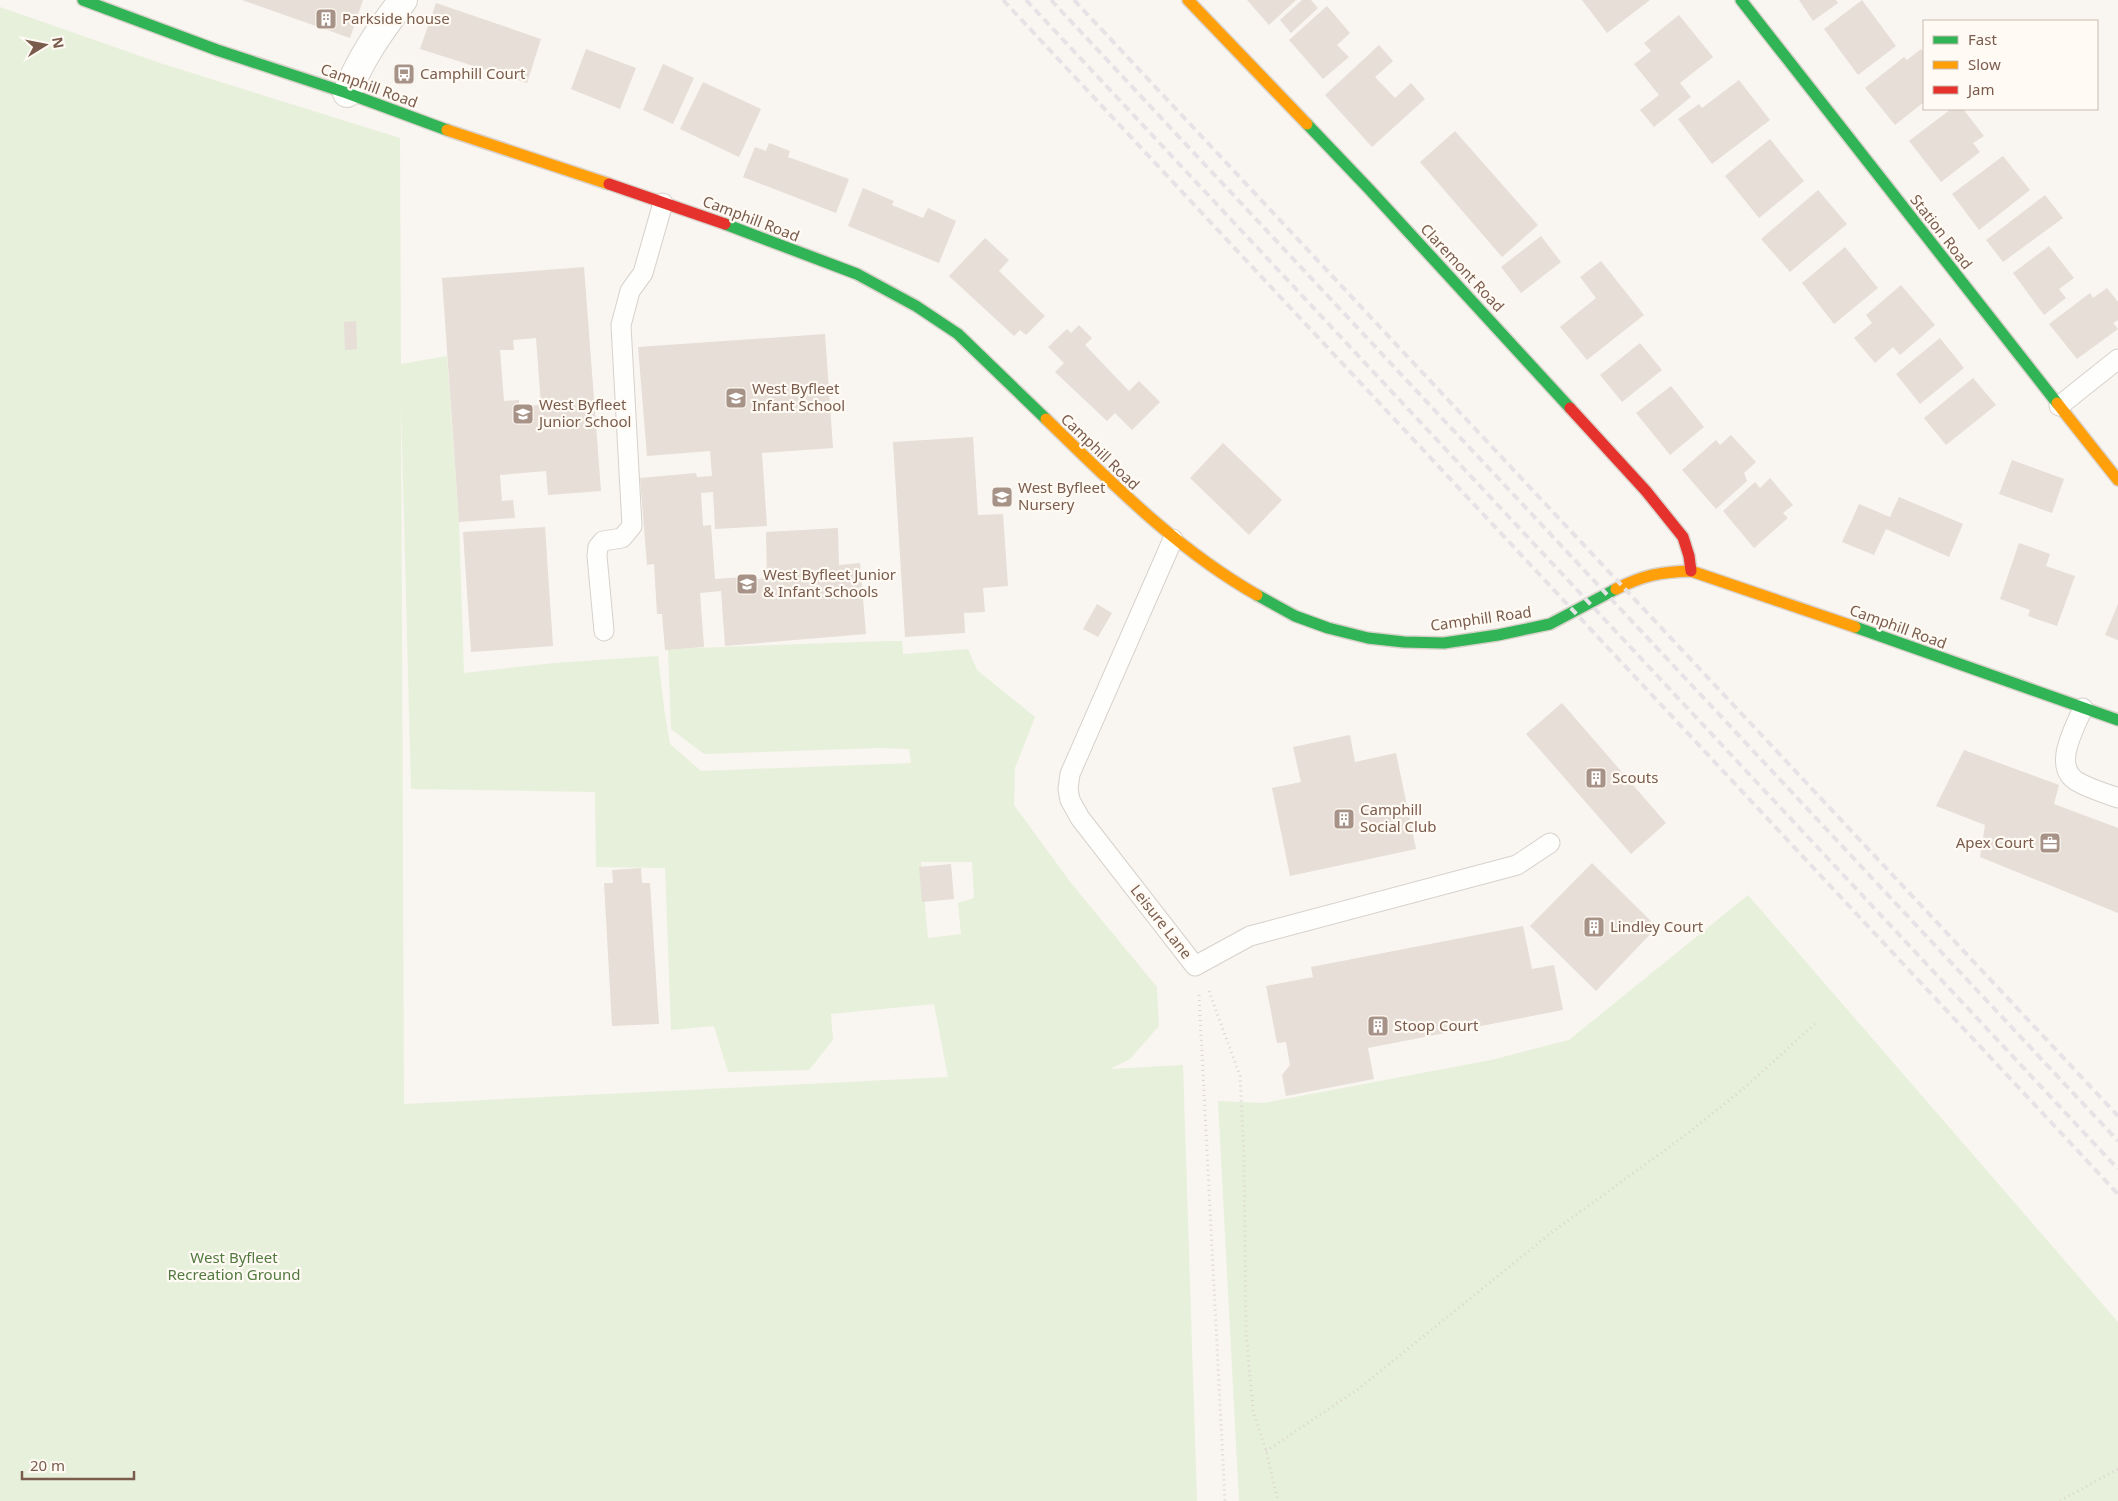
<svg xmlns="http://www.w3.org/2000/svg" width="2118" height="1501" font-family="'Noto Sans',sans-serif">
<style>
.green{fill:#e7f0db;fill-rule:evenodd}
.building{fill:#e6ded7;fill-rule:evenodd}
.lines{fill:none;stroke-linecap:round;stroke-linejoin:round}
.lane-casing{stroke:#d7d1cb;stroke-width:21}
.street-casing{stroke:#d7d1cb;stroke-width:30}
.fast-casing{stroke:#d9d2cb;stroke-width:14}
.slow-casing{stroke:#d9d2cb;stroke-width:14}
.jam-casing{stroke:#d9d2cb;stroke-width:14}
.path{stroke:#dcd5d0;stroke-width:3;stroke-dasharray:1 4;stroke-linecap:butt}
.lane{stroke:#fefefd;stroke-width:19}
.street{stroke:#fefefd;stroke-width:28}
.fast{stroke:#30b455;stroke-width:11}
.slow{stroke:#ff9f0a;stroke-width:11}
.jam{stroke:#e5322d;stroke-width:11}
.rail{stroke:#e6e3e7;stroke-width:4;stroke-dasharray:8 5;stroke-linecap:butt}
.labels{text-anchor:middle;stroke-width:4.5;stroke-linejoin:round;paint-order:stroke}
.poi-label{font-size:15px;fill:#7a5c4d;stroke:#fffaf3;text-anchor:start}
.street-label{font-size:15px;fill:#7a5c4d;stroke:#fffaf3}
.park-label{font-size:15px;fill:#537a41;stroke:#fffaf3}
</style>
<rect width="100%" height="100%" fill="#f9f5f0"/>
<path class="green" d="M0 7 163 64 400 138 401 364 447 356 459 522 464 673 554 663 658 656 664 708 670 744 701 771 911 763 909 749 878 748 704 754 671 729 668 649 886 641H902L903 654 968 649 977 670 1035 717 1015 768 1014 805 1071 883 1157 987 1159 1026 1130 1059 1110 1069 1183 1065 1197 1501H0ZM401 404 411 789 595 792 596 867 665 868 671 1030 714 1026 728 1072 809 1070 833 1040 831 1014 934 1004 948 1077 404 1104ZM921 862H972L974 898 958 903 961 934 928 938Z
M1748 895 2118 1322V1501H1239L1218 1101 1264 1103 1491 1060 1569 1040Z"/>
<path class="building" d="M242 0H363L350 38Z
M1247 0H1296L1269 25Z
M1302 0H1311L1318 8 1291 33 1280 20Z
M1582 0H1650L1607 33Z
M1799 0H1836L1838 3 1813 21Z
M1862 0 1896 46 1858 75 1824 29Z
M436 3 541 39 527 83 420 49Z
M1327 6 1350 33 1337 45 1349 57 1323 79 1289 40Z
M1679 15 1713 57 1680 83 1691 97 1654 127 1640 110 1659 95 1634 64 1651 51 1644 43Z
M1379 45 1393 61 1375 77 1395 98 1411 83 1425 99 1372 147 1325 95Z
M586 49 636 68 620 109 571 89Z
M1921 49 1924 53V102L1895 125 1865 88 1904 57 1907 60Z
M663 64 694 78 673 124 643 110Z
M1739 80 1770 120 1712 164 1678 119 1699 104 1702 108Z
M703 82 761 109 739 157 680 129Z
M1951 109H1963L1984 136 1973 143 1980 152 1941 182 1909 141Z
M1455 131 1538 225 1502 257 1420 162Z
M1770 139 1804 181 1759 218 1725 176Z
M769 143 790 151 788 157 849 179 836 213 743 177 755 147 766 151Z
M2003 156 2030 190 1979 230 1952 194Z
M863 188 894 201 892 205 923 218 928 208 956 221 939 263 848 226Z
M1818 190 1847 224 1790 272 1761 239Z
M2045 195 2063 218 2003 262 1986 240Z
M1541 236 1561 262 1521 293 1501 267Z
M985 238 1009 260 999 271 1045 316 1026 335 1020 330 1014 336 949 276Z
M2049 246 2074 278 2059 289 2066 298 2044 315 2013 273Z
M1845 247 1878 288 1834 324 1802 283Z
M1601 261 1644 315 1587 360 1560 327 1596 298 1580 277Z
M584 267 601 491 548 495 546 471 500 475 502 501 513 500 515 518 459 522 442 278ZM536 338 541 405 519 406V400L504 401 500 350H514L513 340Z
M1901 285 1935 325 1900 355 1893 347 1875 363 1854 338 1872 323 1866 315Z
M2107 288 2118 302V320L2113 323 2118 329 2077 359 2049 324 2090 293 2093 298Z
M356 321 357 349 345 350 344 322Z
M1079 325 1092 338 1085 345 1129 391 1139 381 1160 402 1132 430 1115 413 1107 421 1055 372 1064 363 1048 347 1067 329 1071 333Z
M825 334 833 448 762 453 767 526 715 529 713 492 701 493 703 526 711 525 715 579 743 577 742 581 767 578 766 532 838 528 839 565 860 563 866 634 725 646 721 591 700 593 704 647 665 650 662 614H657L654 564 647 565 640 478 696 473 697 477 712 476 710 451 647 456 638 347Z
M1940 338 1964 368 1920 404 1896 374Z
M1640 343 1662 370 1622 402 1600 375Z
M1973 378 1996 405 1946 445 1924 418Z
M1671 386 1704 427 1670 455 1636 413Z
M1731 435 1756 462 1744 473 1747 481 1716 509 1682 470 1716 440 1720 445Z
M973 437 978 515 1003 514 1008 586 983 588 985 612 964 613 965 633 905 637 893 442Z
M1223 443 1282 500 1249 535 1190 478Z
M2012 460 2064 479 2052 513 1999 494Z
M1770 478 1793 505 1783 513 1788 518 1754 548 1723 511 1755 482 1760 488Z
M1899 497 1963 524 1949 557 1886 529 1874 555 1842 542 1859 504 1890 517Z
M545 527 553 646 471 652 463 532Z
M2019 543 2050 554 2046 566 2075 576 2057 626 2028 616 2030 610 2000 599Z
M1097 604 1112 613 1098 637 1083 629Z
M2118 604V640L2105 635Z
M1562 703 1666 823 1631 854 1526 734Z
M1350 735 1355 762 1396 753 1416 849 1290 876 1272 788 1301 782 1293 747Z
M1964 750 2059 785 2054 804 2118 828V913L1980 857 1985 825 1936 806Z
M1592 863 1657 927 1596 991 1530 926Z
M951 864 954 899 922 902 919 867Z
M641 868 642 883H650L659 1024 612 1026 604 883H613L612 870Z
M1523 926 1532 969 1554 965 1563 1010 1368 1048 1374 1079 1286 1096 1282 1075 1290 1065 1286 1042 1277 1043 1266 986 1313 977 1311 967Z"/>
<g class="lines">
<g class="lane-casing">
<path id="lane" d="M2059 406 2118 359
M1173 539 1070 774 1068 789 1070 800 1080 818 1195 966 1250 936 1517 865 1550 843
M604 631 597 556 598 547 603 541 622 538 632 526 621 325 630 291 643 273 663 203
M2083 708C2075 728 2051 767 2078 782 2090 789 2105 793 2118 798"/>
</g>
<g class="street-casing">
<path id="street" d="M347 93C361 57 380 31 403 0"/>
</g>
<g class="fast-casing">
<path id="fast" d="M83 0 217 50 347 93 447 130
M1741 0 2057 403
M1307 124 1369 189 1570 408
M725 224 857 274 916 306 958 334 1046 419
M1257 595 1295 616 1328 628 1368 638 1404 642 1444 643 1498 635 1550 624 1616 589
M1855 627 2118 720"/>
</g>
<g class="slow-casing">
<path id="slow" d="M1188 0 1307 124
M447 130 609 184
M2057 403 2118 480
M1046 419C1112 483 1176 549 1257 595
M1616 589C1644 575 1660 572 1691 571L1855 627"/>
</g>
<g class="jam-casing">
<path id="jam" d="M609 184 725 224
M1570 408 1646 491 1683 537 1689 556 1691 571"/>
</g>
<path class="path" d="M1209 991 1240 1076 1244 1156 1246 1332 1253 1411 1266 1451 1278 1501
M1199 995 1225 1501
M1266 1451 1357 1390 1551 1233 1683 1137 1743 1089 1817 1022
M2060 1501 2118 1469"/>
<use href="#lane" class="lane"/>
<use href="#street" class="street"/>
<use href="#fast" class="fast"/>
<use href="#slow" class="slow"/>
<use href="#jam" class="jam"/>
<path class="rail" d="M1003 0 2118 1194
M1026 0 2118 1169
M1051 0 2118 1141
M1074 0 2118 1116"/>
</g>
<defs>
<g id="building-square" transform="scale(1.125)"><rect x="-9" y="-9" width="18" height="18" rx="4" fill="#a69286" stroke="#fffaf3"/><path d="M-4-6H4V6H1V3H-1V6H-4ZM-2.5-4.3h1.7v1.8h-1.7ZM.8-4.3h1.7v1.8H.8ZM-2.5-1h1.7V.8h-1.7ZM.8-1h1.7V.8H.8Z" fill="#fff"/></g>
<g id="bus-square" transform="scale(1.125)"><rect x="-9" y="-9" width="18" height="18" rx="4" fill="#a69286" stroke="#fffaf3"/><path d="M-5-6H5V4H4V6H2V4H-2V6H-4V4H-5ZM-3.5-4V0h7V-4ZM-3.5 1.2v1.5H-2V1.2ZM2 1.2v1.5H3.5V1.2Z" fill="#fff"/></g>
<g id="school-square" transform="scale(1.125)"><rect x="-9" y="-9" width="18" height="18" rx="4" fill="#a69286" stroke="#fffaf3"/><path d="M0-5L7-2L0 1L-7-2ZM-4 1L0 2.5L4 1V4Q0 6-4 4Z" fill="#fff"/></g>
<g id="office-square" transform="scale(1.125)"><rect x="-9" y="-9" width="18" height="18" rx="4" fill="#a69286" stroke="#fffaf3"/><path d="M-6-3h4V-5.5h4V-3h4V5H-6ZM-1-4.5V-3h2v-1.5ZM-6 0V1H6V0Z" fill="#fff"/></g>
</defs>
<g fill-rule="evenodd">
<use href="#building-square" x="326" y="19"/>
<use href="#bus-square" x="404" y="74"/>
<use href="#school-square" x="736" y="398"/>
<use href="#school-square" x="523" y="414"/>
<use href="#school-square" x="1002" y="497"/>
<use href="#school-square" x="747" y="584"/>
<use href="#building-square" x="1596" y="778"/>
<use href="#building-square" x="1344" y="819"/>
<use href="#office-square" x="2050" y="843"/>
<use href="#building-square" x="1594" y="927"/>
<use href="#building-square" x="1378" y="1026"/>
</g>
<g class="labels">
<g class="poi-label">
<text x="342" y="24">Parkside house</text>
<text x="420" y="79">Camphill Court</text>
<text x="752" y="394">West Byfleet<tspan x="752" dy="17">Infant School</tspan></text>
<text x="539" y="410">West Byfleet<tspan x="539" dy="17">Junior School</tspan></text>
<text x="1018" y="493">West Byfleet<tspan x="1018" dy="17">Nursery</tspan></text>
<text x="763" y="580">West Byfleet Junior<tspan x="763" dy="17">&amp; Infant Schools</tspan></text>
<text x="1612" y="783">Scouts</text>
<text x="1360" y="815">Camphill<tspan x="1360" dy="17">Social Club</tspan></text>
<text x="2034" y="848" text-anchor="end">Apex Court</text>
<text x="1610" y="932">Lindley Court</text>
<text x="1394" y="1031">Stoop Court</text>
</g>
<g class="street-label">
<text transform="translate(369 86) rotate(20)" y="5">Camphill Road</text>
<text transform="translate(751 219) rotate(21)" y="5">Camphill Road</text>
<text transform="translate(1941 232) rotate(52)" y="5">Station Road</text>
<text transform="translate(1462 268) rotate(47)" y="5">Claremont Road</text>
<text transform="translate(1100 452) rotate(44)" y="5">Camphill Road</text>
<text transform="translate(1481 619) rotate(-8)" y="5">Camphill Road</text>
<text transform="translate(1898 627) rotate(20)" y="5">Camphill Road</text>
<text transform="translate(1161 922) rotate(52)" y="5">Leisure Lane</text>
</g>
<g class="park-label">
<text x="234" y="1263">West Byfleet<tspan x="234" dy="17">Recreation Ground</tspan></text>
</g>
</g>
<rect x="1923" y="20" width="175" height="90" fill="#fffaf3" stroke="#cabbb1"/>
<rect x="1933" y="36" width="25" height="8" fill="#30b455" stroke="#cabbb1"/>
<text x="1968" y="45" font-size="15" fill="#7a5c4d">Fast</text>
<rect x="1933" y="61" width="25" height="8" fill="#ff9f0a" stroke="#cabbb1"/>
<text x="1968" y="70" font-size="15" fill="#7a5c4d">Slow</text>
<rect x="1933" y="86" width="25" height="8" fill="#e5322d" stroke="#cabbb1"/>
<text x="1968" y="95" font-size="15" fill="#7a5c4d">Jam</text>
<g transform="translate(45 45) rotate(80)" stroke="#fffaf3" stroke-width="4" paint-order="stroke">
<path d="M0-4L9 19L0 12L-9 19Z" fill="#7a5c4d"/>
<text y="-8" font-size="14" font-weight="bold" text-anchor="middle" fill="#7a5c4d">N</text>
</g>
<path d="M22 1471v8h112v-8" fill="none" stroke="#7a5c4d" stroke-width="2.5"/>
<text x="30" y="1471" font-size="15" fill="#7a5c4d" stroke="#fffaf3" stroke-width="4" paint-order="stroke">20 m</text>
</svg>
